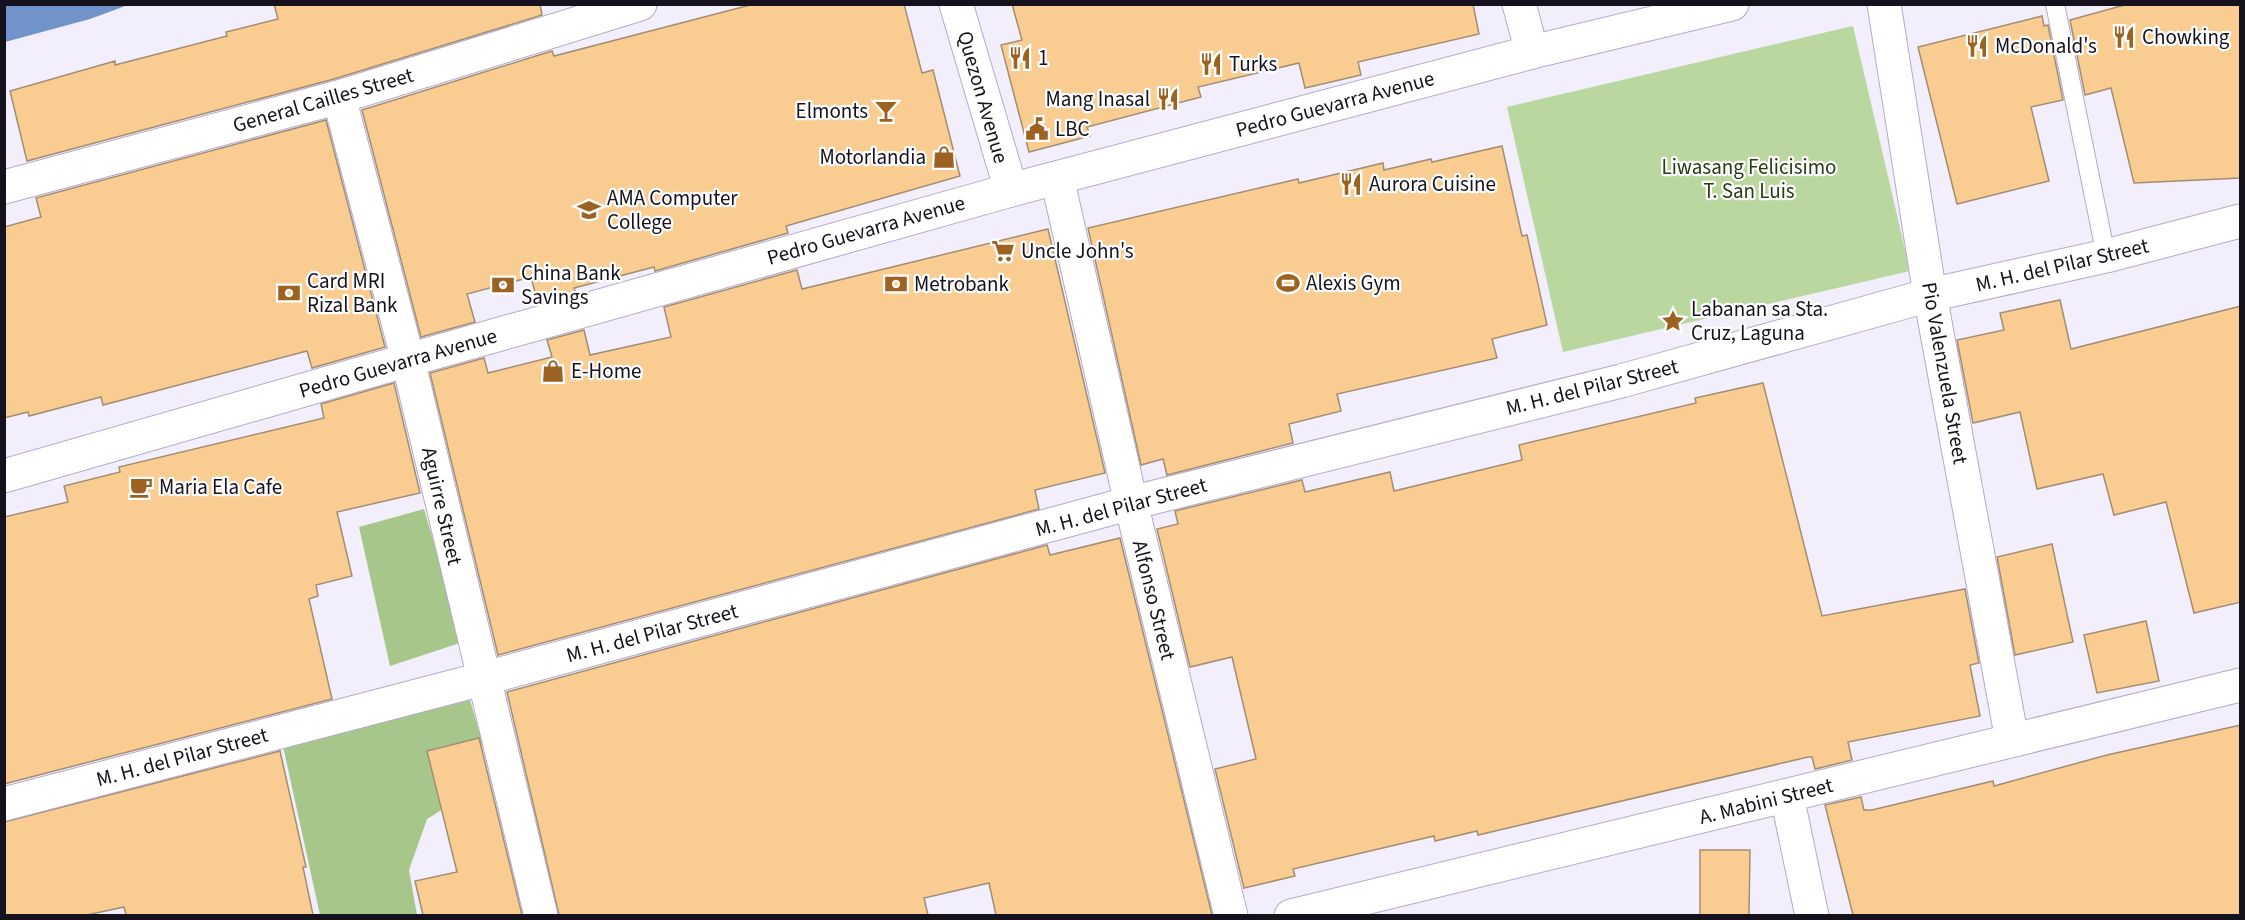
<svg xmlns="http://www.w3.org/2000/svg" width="2245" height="920" font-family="'Source Sans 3',sans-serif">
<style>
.green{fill:#b9d79e}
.forest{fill:#a7c78a}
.water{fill:#7093c9}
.building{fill:#f9cd92;stroke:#a38e72;stroke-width:1.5}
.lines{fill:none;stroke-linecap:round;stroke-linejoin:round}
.service-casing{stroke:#b5aac9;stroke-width:20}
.minor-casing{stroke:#b5aac9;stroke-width:35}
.tertiary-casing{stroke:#b5aac9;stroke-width:35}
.secondary-casing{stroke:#b5aac9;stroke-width:35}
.service{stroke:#fff;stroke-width:18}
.minor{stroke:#fff;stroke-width:33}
.tertiary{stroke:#fff;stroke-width:33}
.secondary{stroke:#fff;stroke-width:33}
.labels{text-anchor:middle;stroke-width:4.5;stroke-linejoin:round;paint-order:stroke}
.poi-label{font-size:21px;fill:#16121d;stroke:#fff;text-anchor:start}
.street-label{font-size:21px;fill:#16121d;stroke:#fff}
.park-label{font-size:21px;fill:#273c10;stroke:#fff}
</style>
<rect width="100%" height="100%" fill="#f2eefb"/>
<path class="green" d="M1853 26 1910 271 1563 352 1507 107Z"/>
<path class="forest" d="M424 509 463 642 390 666 359 527Z
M470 700 483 745 441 762 448 806 427 819 409 870 417 915H320L283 746Z"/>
<path class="water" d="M5 4H128V5L90 19 5 42Z"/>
<path class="building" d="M274 4H540L542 15 334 79 27 161 10 91 115 61V65L227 36 226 32 278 19Z
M754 4H904L922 73 933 70 960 176 786 226 788 233 655 271 654 267 574 288 576 293 538 304 531 277 467 294 475 322 421 337 362 110 552 51 554 56Z
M1012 4H1473L1479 34 1358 62 1361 75 1305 88 1299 63 1198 87 1201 97 1087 127 1090 136 1029 152 1001 45 1022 40Z
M2128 4H2241V178L2134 183 2111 88 2085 95 2070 20Z
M2042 16 2044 26 2048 25 2063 100 2031 107 2049 181 1957 204 1918 47Z
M326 120 385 347 312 368 307 351 103 405 101 397 29 416 28 412 4 418V227L41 217 36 198Z
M1502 146 1522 236 1527 235 1547 325 1492 339 1497 358 1337 394 1341 411 1289 424 1293 443 1167 475 1163 459 1141 465 1088 228 1298 179 1299 183 1383 163 1384 170 1431 159 1432 162Z
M1048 229 1105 473 1035 490 1039 509 498 655 430 373 484 358 488 373 552 357 547 340 584 330 590 355 671 337 664 307 797 270 802 289Z
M2060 300 2071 349 2241 306V602L2194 613 2166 502 2114 515 2103 474 2037 489 2020 412 1973 423 1957 340 2004 330 2000 313Z
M394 383 420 493 337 512 352 576 316 585 318 596 309 599 332 699 4 784V517L68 502 64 486 120 472 119 467 324 418 321 404Z
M1763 383 1822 616 1965 589 1979 663 1970 665 1980 716 1848 742 1852 760 1815 769 1812 757H1808L1478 835 1477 831 1435 841 1434 836 1293 869 1295 876 1244 888 1215 769 1256 759 1232 657 1190 667 1157 529 1178 524 1175 511 1302 480 1305 492 1390 472 1394 491 1522 460 1519 445 1696 403 1695 398Z
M1120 538 1212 915H996L989 883 924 898 928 915H559L507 692 1047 545 1050 555Z
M2052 544 2073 642 2015 655 1997 557Z
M2146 621 2159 681 2097 693 2084 635Z
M2241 725V915H1853L1825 805 1861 797 1864 810H1872L1993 781 1994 786 2107 755Z
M479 738 522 915H423L415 881 457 872 427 751Z
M280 751 306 867H303L313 915H126L124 907 87 915H4V822Z
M1700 850H1750L1749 915H1700Z"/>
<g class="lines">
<g class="service-casing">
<path id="service" d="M2055 4 2106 256"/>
</g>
<g class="minor-casing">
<path id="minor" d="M1519 4 1532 52
M1884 4 1930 295 2012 740
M339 97 408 360 541 916
M1057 178 1131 503 1231 916
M1787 796 1812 916
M4 804 482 679 1131 503 1621 381 1930 295 2106 256 2240 221
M1291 916 2240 685"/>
</g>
<g class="tertiary-casing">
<path id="tertiary" d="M4 187 339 97 640 4
M1011 190 1532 52 1732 4"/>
</g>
<g class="secondary-casing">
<path id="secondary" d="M4 476 408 360 1011 190 956 4"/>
</g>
<use href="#service" class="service"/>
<use href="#minor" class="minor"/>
<use href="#tertiary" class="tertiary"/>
<use href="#secondary" class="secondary"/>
</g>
<defs>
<g id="restaurant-bare" transform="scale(1.8)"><path d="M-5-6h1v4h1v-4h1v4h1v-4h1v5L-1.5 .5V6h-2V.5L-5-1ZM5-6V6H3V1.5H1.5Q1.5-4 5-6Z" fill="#9c6222" stroke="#fff" stroke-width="2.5" paint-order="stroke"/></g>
<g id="bar-bare" transform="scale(1.8)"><path d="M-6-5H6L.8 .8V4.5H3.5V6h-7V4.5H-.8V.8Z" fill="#9c6222" stroke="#fff" stroke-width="2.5" paint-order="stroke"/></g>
<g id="civic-bare" transform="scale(1.8)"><path d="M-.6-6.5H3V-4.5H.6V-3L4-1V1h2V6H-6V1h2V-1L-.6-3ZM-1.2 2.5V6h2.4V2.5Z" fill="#9c6222" stroke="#fff" stroke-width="2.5" paint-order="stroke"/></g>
<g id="shop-bare" transform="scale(1.8)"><path d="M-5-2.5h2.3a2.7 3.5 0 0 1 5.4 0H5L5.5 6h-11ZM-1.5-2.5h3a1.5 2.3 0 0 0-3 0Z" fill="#9c6222" stroke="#fff" stroke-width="2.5" paint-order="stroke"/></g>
<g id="university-bare" transform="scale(1.8)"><path d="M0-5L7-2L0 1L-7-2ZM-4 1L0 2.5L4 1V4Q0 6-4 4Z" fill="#9c6222" stroke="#fff" stroke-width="2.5" paint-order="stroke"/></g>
<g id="supermarket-bare" transform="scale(1.8)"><path d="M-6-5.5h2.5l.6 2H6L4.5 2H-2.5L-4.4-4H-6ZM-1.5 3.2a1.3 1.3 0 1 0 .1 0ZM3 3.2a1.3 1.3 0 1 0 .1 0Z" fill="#9c6222" stroke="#fff" stroke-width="2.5" paint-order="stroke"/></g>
<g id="stadium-bare" transform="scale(1.8)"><path d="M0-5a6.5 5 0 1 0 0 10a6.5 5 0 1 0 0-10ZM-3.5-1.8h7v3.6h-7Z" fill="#9c6222" stroke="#fff" stroke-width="2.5" paint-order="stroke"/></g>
<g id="bank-bare" transform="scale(1.8)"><path d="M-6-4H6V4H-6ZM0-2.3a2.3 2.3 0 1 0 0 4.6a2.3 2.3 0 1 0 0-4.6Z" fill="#9c6222" stroke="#fff" stroke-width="2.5" paint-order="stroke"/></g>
<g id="sight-bare" transform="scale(1.8)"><path d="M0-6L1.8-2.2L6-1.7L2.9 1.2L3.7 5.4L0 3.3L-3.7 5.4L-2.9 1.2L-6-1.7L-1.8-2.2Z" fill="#9c6222" stroke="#fff" stroke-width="2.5" paint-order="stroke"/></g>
<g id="cafe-bare" transform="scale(1.8)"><path d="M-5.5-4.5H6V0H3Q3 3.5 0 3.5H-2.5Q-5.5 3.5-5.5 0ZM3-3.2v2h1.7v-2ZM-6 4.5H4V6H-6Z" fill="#9c6222" stroke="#fff" stroke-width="2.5" paint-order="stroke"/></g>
</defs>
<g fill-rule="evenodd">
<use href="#restaurant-bare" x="2124" y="37"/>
<use href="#restaurant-bare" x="1977" y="46"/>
<use href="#restaurant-bare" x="1020" y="58"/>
<use href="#restaurant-bare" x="1211" y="64"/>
<use href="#restaurant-bare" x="1168" y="99"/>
<use href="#bar-bare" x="886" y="111"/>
<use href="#civic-bare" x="1037" y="129"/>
<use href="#shop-bare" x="944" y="157"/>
<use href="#restaurant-bare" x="1351" y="184"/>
<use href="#university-bare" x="589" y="210"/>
<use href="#supermarket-bare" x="1003" y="251"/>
<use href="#stadium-bare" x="1288" y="283"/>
<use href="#bank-bare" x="896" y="284"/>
<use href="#bank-bare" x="503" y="285"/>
<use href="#bank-bare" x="289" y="293"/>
<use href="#sight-bare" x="1673" y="321"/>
<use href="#shop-bare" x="553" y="371"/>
<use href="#cafe-bare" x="141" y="487"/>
</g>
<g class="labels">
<g class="poi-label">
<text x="2142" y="44">Chowking</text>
<text x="1995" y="53">McDonald's</text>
<text x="1038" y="65">1</text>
<text x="1229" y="71">Turks</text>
<text x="1150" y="106" text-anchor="end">Mang Inasal</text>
<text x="868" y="118" text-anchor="end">Elmonts</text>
<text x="1055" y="136">LBC</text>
<text x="926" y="164" text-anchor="end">Motorlandia</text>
<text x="1369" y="191">Aurora Cuisine</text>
<text x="607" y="205">AMA Computer<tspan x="607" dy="24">College</tspan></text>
<text x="1021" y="258">Uncle John's</text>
<text x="521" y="280">China Bank<tspan x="521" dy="24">Savings</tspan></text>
<text x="307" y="288">Card MRI<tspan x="307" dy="24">Rizal Bank</tspan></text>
<text x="1306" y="290">Alexis Gym</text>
<text x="914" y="291">Metrobank</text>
<text x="1691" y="316">Labanan sa Sta.<tspan x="1691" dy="24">Cruz, Laguna</tspan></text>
<text x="571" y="378">E-Home</text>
<text x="159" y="494">Maria Ela Cafe</text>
</g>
<g class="street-label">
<text transform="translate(983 97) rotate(74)" y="7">Quezon Avenue</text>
<text transform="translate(323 100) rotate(-16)" y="7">General Cailles Street</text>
<text transform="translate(1335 104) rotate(-15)" y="7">Pedro Guevarra Avenue</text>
<text transform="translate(866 230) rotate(-16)" y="7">Pedro Guevarra Avenue</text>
<text transform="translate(2062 265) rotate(-13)" y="7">M. H. del Pilar Street</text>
<text transform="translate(398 363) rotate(-16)" y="7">Pedro Guevarra Avenue</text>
<text transform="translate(1945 373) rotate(80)" y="7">Pio Valenzuela Street</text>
<text transform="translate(1592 387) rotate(-14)" y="7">M. H. del Pilar Street</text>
<text transform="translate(442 506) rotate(77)" y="7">Aguirre Street</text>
<text transform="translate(1121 507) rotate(-15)" y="7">M. H. del Pilar Street</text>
<text transform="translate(1154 600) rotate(76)" y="7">Alfonso Street</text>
<text transform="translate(652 633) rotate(-15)" y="7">M. H. del Pilar Street</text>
<text transform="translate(182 757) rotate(-15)" y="7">M. H. del Pilar Street</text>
<text transform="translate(1766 801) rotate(-14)" y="7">A. Mabini Street</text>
</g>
<g class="park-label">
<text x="1749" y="174">Liwasang Felicisimo<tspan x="1749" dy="24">T. San Luis</tspan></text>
</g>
</g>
<rect width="2245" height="920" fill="none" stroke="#16121d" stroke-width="12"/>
</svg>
